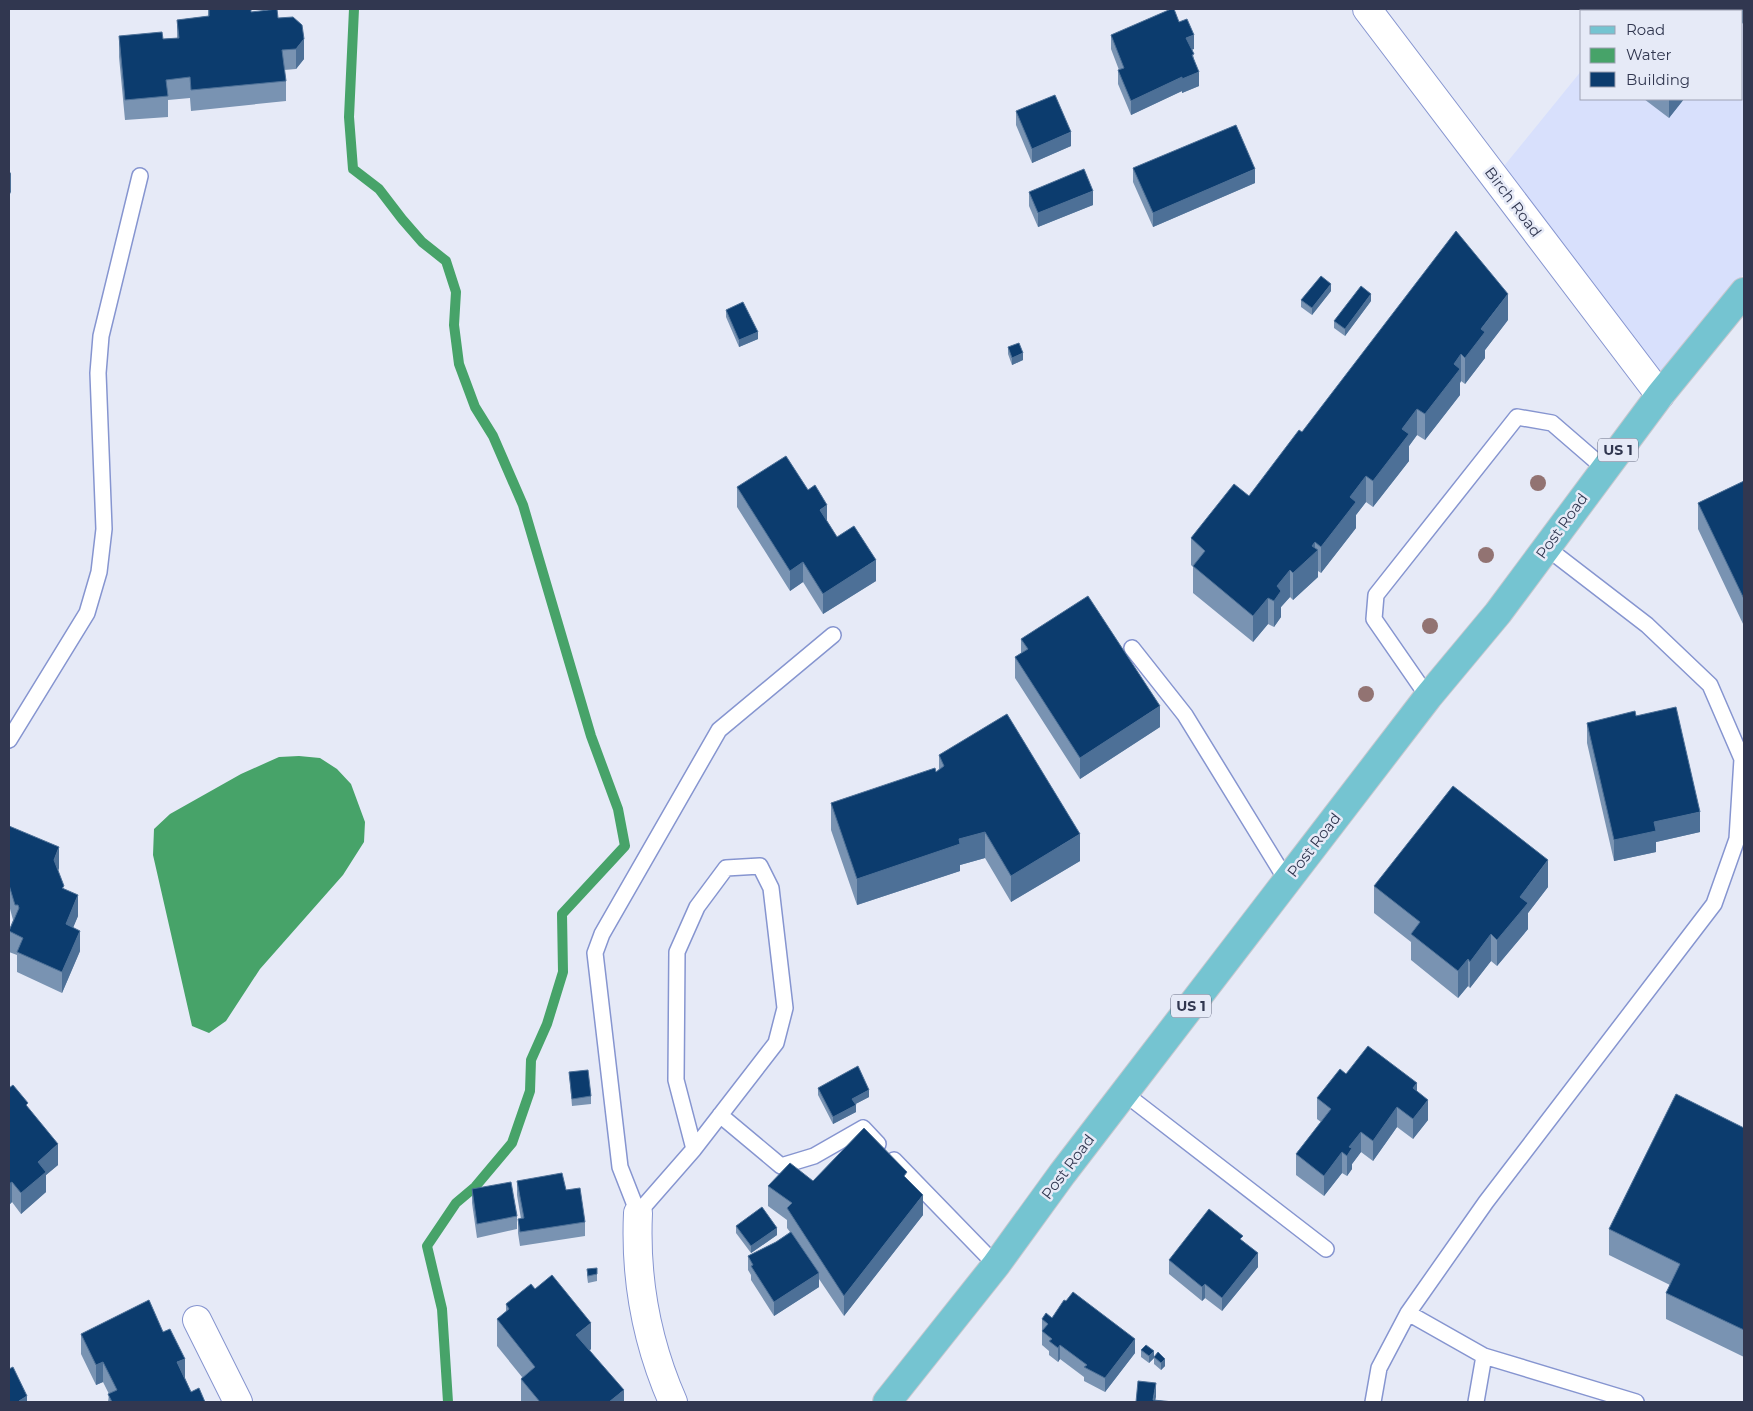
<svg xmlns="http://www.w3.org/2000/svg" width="1753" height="1411" font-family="Montserrat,sans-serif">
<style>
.built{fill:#d8e0fc}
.water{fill:#47a369}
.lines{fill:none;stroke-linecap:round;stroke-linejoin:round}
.stream{stroke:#47a369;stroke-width:10}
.lane-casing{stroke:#8695d0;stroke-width:18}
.street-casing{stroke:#8695d0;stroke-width:30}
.primary-casing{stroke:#c5c7ce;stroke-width:30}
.lane{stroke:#fff;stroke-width:15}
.street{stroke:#fff;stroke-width:28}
.primary{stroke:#75c4d1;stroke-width:28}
.tree{fill:#927372}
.wall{fill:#7993b2}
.shaded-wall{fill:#4d7097}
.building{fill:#0c3c6e;stroke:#4d7097}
.labels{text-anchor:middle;stroke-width:5;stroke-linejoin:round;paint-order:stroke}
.shield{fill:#e6eaf7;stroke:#676d82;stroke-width:1}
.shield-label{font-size:14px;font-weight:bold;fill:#313750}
.street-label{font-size:15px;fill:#313750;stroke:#e6eaf7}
</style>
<rect width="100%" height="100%" fill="#e6eaf7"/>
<path class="built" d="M1632 9H1744V274L1660 378 1504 166 1582 70V99H1742V11H1630Z"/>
<path class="water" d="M299 756 320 758 337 769 351 784 365 822 364 842 343 875 260 969 226 1021 209 1033 192 1026 153 855 154 829 170 814 241 774 279 757Z"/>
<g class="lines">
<path class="stream" d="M354 9 349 117 353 169 379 189 402 219 422 242 446 261 456 292 454 325 459 364 475 407 493 436 523 505 591 736 618 809 625 846 562 914 563 972 547 1024 531 1060 530 1091 512 1143 475 1187 456 1203 427 1246 442 1309 448 1402"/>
<g class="lane-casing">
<path id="lane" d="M1132 648 1185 715 1287 881
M1428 697 1374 619 1376 595 1517 417 1552 423 1604 468
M9 740 87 613 99 572 104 529 98 373 101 336 140 176
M1124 1093 1326 1249
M720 1115 781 1166 814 1156 863 1128 878 1144
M694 1149 676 1080 677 952 697 907 726 868 760 866 771 888 785 1008 776 1043 694 1149 638 1213 620 1167 595 953 602 934 719 730 833 635
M894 1160 996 1265
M1408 1313 1484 1356 1636 1402
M1373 1402 1379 1368 1408 1313 1486 1202 1714 904 1737 839 1742 759 1710 685 1647 625 1547 548
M1476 1402 1484 1356"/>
</g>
<g class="street-casing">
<path id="street" d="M1367 9 1660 395
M638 1213C635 1278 647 1343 673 1402
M197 1320 238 1402"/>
</g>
<g class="primary-casing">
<path id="primary" d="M887 1402 996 1265 1062 1174 1428 697 1498 613 1660 395 1744 292"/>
</g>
<use href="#lane" class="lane"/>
<use href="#street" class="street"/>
<use href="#primary" class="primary"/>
</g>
<g class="tree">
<circle cx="1538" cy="483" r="8"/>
<circle cx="1486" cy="555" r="8"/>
<circle cx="1430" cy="626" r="8"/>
<circle cx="1366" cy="694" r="8"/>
</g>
<path class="wall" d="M208 9 251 12 278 18 304 59 296 69 284 70 286 81V101L191 111 190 98 168 100V117L125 120 119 57V36L163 39 177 38V20L208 16Z
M1179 22 1194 49H1192L1199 86 1182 93V91L1131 115 1118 84V70H1119L1111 49V35Z
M1644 99H1684L1669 118Z
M1016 111 1071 146 1032 163 1016 125Z
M1133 168 1255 183 1153 227 1133 182Z
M1029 192 1093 205 1038 227 1029 206Z
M1331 291 1312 315 1301 307V300Z
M1371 301 1345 336 1334 328V321Z
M726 310 758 339 739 347 726 317Z
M1508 320 1485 350V358L1465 384 1461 381 1460 383V395L1425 440 1417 435 1409 446V461L1373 507 1366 502 1356 515V528L1321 573 1318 571V577L1293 600 1290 597 1281 607V617L1274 627 1268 624 1253 642 1193 593V567L1191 565V538L1249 496 1302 432Z
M1008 347 1023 360 1012 365 1008 354Z
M1744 481V626L1698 529V503Z
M737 487 827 521 837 537 876 581 823 614 803 582 790 591 737 507Z
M1021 639 1160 727 1080 779 1015 678V657L1021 653Z
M1636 716 1700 832 1656 842V852L1614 861 1587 743V723Z
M939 755 1080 861 1011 902 985 858 960 865V871L857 905 831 830V803L936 772 939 769Z
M9 826 59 868 58 871 64 889 78 916 73 927 80 951 62 993 17 972V955L9 952V930L13 920 9 905Z
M1374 886 1548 887 1528 913V929L1497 966 1491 961 1470 988 1468 986 1458 998 1411 960V942L1374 913Z
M569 1072 591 1096V1104L572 1106Z
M1346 1074 1417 1091 1428 1120 1413 1139 1397 1127 1373 1161 1361 1152 1352 1164V1169L1347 1176 1342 1173 1324 1196 1296 1175V1154L1321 1122 1317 1119V1098Z
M9 1088 28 1108 58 1165 46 1175V1192L21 1214 12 1202 9 1205Z
M818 1088 869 1097 855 1104 856 1112 833 1124 818 1095Z
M1744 1128V1357L1666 1319V1293L1670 1285 1609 1255V1229Z
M907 1179 923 1215 844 1316 819 1279V1287L774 1316 751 1280V1275L748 1270V1256L776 1242 790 1232 787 1228V1220L768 1206V1186L813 1181Z
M517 1181 566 1190 585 1222V1236L520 1246 518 1233V1219H521L517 1195Z
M472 1189 517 1216V1229L477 1238 472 1203Z
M736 1226 777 1235 751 1253 736 1233Z
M1243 1241 1258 1267 1222 1311 1205 1298 1202 1301 1169 1274V1260Z
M587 1269 597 1274V1281L588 1283 587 1276Z
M535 1289 591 1349 590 1350 624 1402H521V1379L522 1377 497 1346V1319L506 1312V1304Z
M1052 1318 1135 1353 1105 1392 1084 1381V1377L1060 1359 1058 1362 1049 1355V1351L1042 1345V1319Z
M81 1334 185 1378 191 1392 205 1402H108L109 1394 103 1382 96 1385 81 1354Z
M1141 1350 1154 1357 1165 1366 1161 1370 1154 1364V1358L1149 1363 1141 1357Z"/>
<path class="shaded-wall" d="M1738 9H1744V21L1742 24V11H1736Z
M1194 35V49L1186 52V38Z
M304 39V59L296 69V49Z
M1199 72V86L1182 93V79Z
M1182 77V91L1131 115V101Z
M1669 99H1684L1669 118Z
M1071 132V146L1032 163V149Z
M1255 169V183L1153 227V213Z
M11 172V192L9 196V175Z
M1093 191V205L1038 227V213Z
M1331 284V291L1312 315V308Z
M1371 294V301L1345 336V329Z
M1508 294V320L1485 350V358L1465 384V358L1481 329Z
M758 332V339L739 347V340Z
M1023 353V360L1012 365V358Z
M1461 354V381L1460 383V395L1425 440V414L1454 364Z
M1417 409V435L1409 446V461L1373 507V481L1402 429Z
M1366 476V502L1356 515V528L1321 573V547L1350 497Z
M827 505V525L820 510Z
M1315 542V553L1318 550V577L1293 600V573Z
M876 560V581L823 614V594Z
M803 562V582L790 591V571Z
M1290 570V597L1281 607V617L1274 627V601L1277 586Z
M1268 598V624L1253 642V616Z
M1160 706V727L1080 779V758Z
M1700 812V832L1656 842V852L1614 861V840L1654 822Z
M985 832V858L960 865V871L857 905V879L959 839Z
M1080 834V861L1011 902V876Z
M59 847V868L54 881V860Z
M1548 860V887L1528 913V929L1497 966V940L1520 897Z
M78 895V916L66 945V924Z
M80 931V951L62 993V972Z
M1491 934V961L1470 988V962Z
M1468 959V986L1458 998V971Z
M1417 1083V1104L1413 1088Z
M869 1090V1097L852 1106V1099Z
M1428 1100V1120L1413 1139V1119Z
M856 1105V1112L833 1124V1117Z
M1397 1107V1127L1373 1161V1141Z
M1361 1132V1152L1352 1164V1169L1347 1176V1156L1349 1147Z
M58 1144V1165L46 1175V1192L21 1214V1193L38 1162Z
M1342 1152V1173L1324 1196V1176Z
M12 1182V1202L9 1205V1184Z
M923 1195V1215L844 1316V1296Z
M777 1228V1235L751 1253V1246Z
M1258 1253V1267L1222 1311V1298Z
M819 1273V1287L774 1316V1302Z
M1205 1284V1298L1202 1301V1287Z
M591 1323V1349L576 1362V1335Z
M1135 1339V1353L1105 1392V1378Z
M1060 1345V1359L1058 1362V1348Z
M1154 1351V1358L1149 1363V1356Z
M185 1359V1380L177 1362Z
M1165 1359V1366L1161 1370V1363Z
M103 1362V1382L96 1385V1365Z
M1156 1383V1397L1155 1402H1153Z
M624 1390V1402H609Z
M27 1396V1402H19V1401Z"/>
<path class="building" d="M209 9H251V12L277 9 278 18 293 17 302 25 304 39 296 49 282 50 286 81 191 90 190 77 166 80 168 96 125 100 119 36 162 32 163 39 179 38 177 20 209 16Z
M1171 9H1174L1179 22 1187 19 1194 35 1186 38 1194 54 1192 55 1199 72 1182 79V77L1131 101 1118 70 1124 68 1111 35Z
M1635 9H1738L1736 11H1633Z
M1055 95 1071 132 1032 149 1016 111Z
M1236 125 1255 169 1153 213 1133 168Z
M1084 169 1093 191 1038 213 1029 192Z
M1456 231 1508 294 1481 329 1485 332 1465 358 1461 354 1454 364 1460 369 1425 414 1417 409 1402 429 1409 434 1373 481 1366 476 1350 497 1356 502 1321 547 1315 542 1312 546 1318 550 1293 573 1290 570 1277 586 1281 591 1274 601 1268 598 1253 616 1193 566 1205 551 1191 538 1234 484 1249 496 1299 430 1302 432Z
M1321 276 1331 284 1312 308 1301 300Z
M1361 286 1371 294 1345 329 1334 321Z
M743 302 758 332 739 340 726 310Z
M1019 343 1023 353 1012 358 1008 347Z
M786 456 808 490 815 485 827 505 820 510 837 537 854 526 876 560 823 594 803 562 790 571 737 487Z
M1744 481V599L1698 503Z
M1088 596 1160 706 1080 758 1015 657 1028 649 1021 639Z
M1676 707 1700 812 1654 822 1656 831 1614 840 1587 723 1635 711 1636 716Z
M1007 714 1080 834 1011 876 985 832 959 839 960 844 857 879 831 803 935 768 936 772 944 766 939 755Z
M1453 786 1548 860 1520 897 1528 903 1497 940 1491 934 1470 962 1468 959 1458 971 1411 934 1420 922 1374 886Z
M9 826 59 847 54 860 64 886 62 888 78 895 66 924 80 931 62 972 17 952 23 938 9 931 19 908 18 905H15L9 885Z
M1368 1046 1417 1083 1413 1088 1428 1100 1413 1119 1397 1107 1373 1141 1361 1132 1349 1147 1352 1148 1347 1156 1342 1152 1324 1176 1296 1154 1331 1109 1317 1098 1340 1069 1346 1074Z
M858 1066 869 1090 852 1099 856 1105 833 1117 818 1088Z
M588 1070 591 1096 572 1099 569 1072Z
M13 1085 28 1103 26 1105 58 1144 38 1162 46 1172 21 1193 12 1182 9 1184V1088Z
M1676 1094 1744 1128V1330L1666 1293 1680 1264 1609 1229Z
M864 1128 907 1172 904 1176 923 1195 844 1296 787 1208 792 1203 768 1186 790 1163 813 1181Z
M562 1173 566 1190 580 1188 585 1222 520 1232 518 1219 524 1218 517 1181Z
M511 1182 517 1216 477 1224 472 1189Z
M762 1207 777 1228 751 1246 736 1226Z
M1209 1209 1243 1236 1240 1239 1258 1253 1222 1298 1205 1284 1202 1287 1169 1260Z
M791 1232 819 1273 774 1302 751 1266 753 1265 748 1256 776 1242Z
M597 1268V1274L588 1276 587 1269Z
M552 1275 591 1323 576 1335 624 1390 609 1402H540L521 1379 535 1367 497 1319 509 1309 506 1304 531 1284 535 1289Z
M1073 1292 1135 1339 1105 1378 1084 1367 1087 1365 1060 1345 1058 1348 1049 1341 1052 1339 1042 1331 1048 1324 1042 1319 1046 1313 1052 1318 1064 1300 1066 1301Z
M149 1300 163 1332 170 1329 185 1359 177 1362 191 1392 199 1388 205 1402H112L108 1394 117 1390 103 1362 96 1365 81 1334Z
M1146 1345 1154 1351 1149 1356 1141 1350Z
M1158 1352 1165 1359 1161 1363 1154 1357Z
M13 1367 27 1396 19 1401 20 1402H9V1369Z
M1138 1381 1156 1383 1153 1400 1174 1402H1136Z"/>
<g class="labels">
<g class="shield">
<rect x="1598" y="438.5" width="40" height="23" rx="4"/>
<rect x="1171" y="994.5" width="40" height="23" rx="4"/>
</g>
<g class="shield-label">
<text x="1618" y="455">US 1</text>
<text x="1191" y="1011">US 1</text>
</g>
<g class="street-label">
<text transform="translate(1513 202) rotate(53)" y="5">Birch Road</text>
<text transform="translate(1562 526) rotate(-54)" y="5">Post Road</text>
<text transform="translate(1314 845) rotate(-52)" y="5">Post Road</text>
<text transform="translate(1068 1167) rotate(-53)" y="5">Post Road</text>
</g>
</g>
<rect width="1753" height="1411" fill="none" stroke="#313750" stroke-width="20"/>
<rect x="1580" y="10" width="162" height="90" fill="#e6eaf7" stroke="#9ea2b4"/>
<rect x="1590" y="26" width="25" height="8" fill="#75c4d1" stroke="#9ea2b4"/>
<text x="1626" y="35" font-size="15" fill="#313750">Road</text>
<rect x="1590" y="48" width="25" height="15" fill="#47a369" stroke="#9ea2b4"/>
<text x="1626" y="60" font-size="15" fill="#313750">Water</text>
<rect x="1590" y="72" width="25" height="15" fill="#0c3c6e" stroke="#9ea2b4"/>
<text x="1626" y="85" font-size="15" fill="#313750">Building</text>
</svg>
